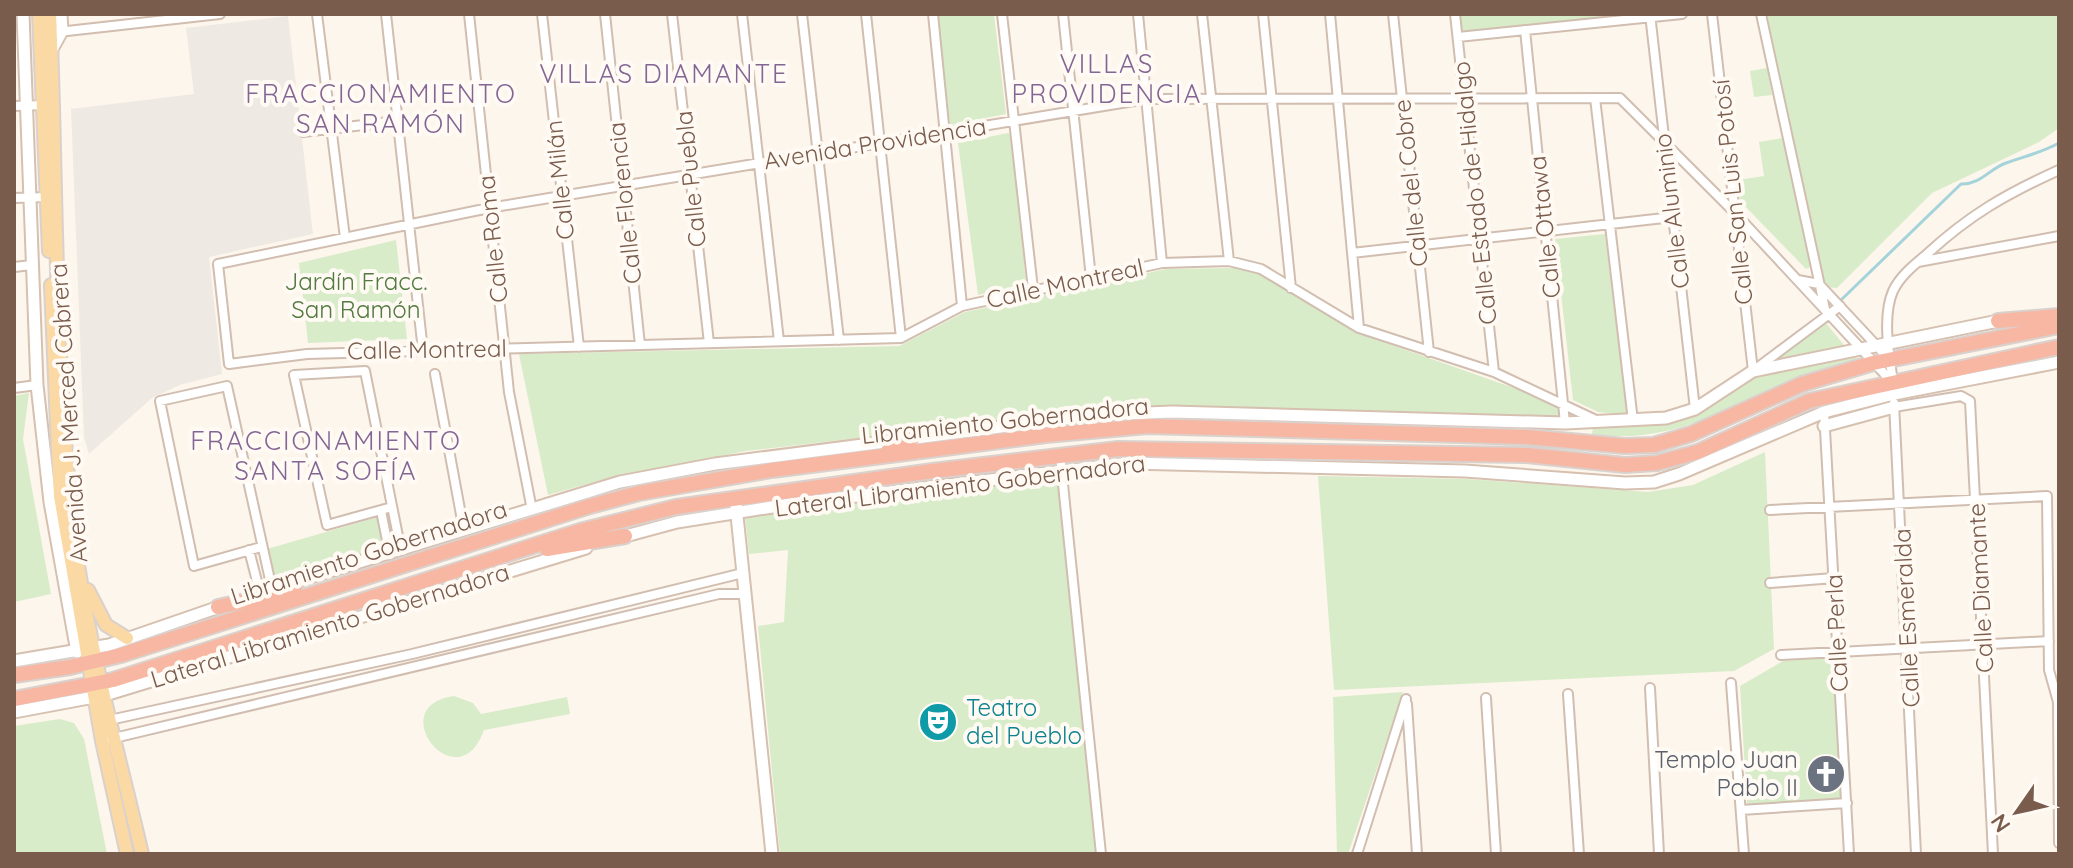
<svg xmlns="http://www.w3.org/2000/svg" width="2073" height="868" font-family="Quicksand,sans-serif">
<style>
.industrial{fill:#efe9e4}
.green{fill:#d8ecc9}
.lines{fill:none;stroke-linecap:round;stroke-linejoin:round}
.stream{stroke:#a5d3da;stroke-width:3}
.street-casing{stroke:#d1beb0;stroke-width:12}
.secondary-casing{stroke:#d6c0b0;stroke-width:15}
.primary-casing{stroke:#dad1cd;stroke-width:16}
.highway-casing{stroke:#dad1cd;stroke-width:18}
.street{stroke:#fff;stroke-width:8}
.secondary{stroke:#fff;stroke-width:11}
.primary{stroke:#fbd9a5;stroke-width:12}
.highway{stroke:#f7b7a3;stroke-width:14}
.labels{text-anchor:middle;stroke-width:8;stroke-linejoin:round;paint-order:stroke}
.street-label{font-size:24px;fill:#7a5c4d;stroke:#fffaf3}
.park-label{font-size:24px;fill:#537a41;stroke:#fffaf3}
.culture-label{font-size:24px;fill:#0d838f;stroke:#fffaf3;text-anchor:start}
.worship-label{font-size:24px;fill:#5b616d;stroke:#fffaf3;text-anchor:end}
.neighbourhood-label{font-size:26px;letter-spacing:2px;fill:#846695;stroke:#fffaf3}
</style>
<rect width="100%" height="100%" fill="#fdf6ec"/>
<path class="industrial" d="M288 16 313 234 209 257 222 374 180 385 152 398 89 454 84 437 71 109 194 94 186 28Z"/>
<path class="green" d="M936 14H994L1006 114 950 125Z
M1458 14H1646L1460 35Z
M1767 14H2059V128L2039 142 1932 193 1837 288 1825 287Z
M1767 68 1772 95 1754 97 1750 71Z
M1008 133 1012 135 1026 284 978 295 958 143Z
M1783 138 1810 267 1806 269 1740 201 1738 180 1764 176 1759 142Z
M1605 234 1627 415 1598 412 1573 400 1555 239Z
M396 240 407 339 308 343 299 263Z
M1234 268 1259 274 1358 333 1559 404 1558 417 1130 406 746 451 616 476 548 495 519 354 899 346 965 312 1166 269Z
M1826 323 1848 350 1773 361Z
M1855 356 1856 360C1760 380 1695 449 1592 434L1593 428 1657 425 1684 418 1700 412 1759 375Z
M29 393 23 439 51 594 14 602V396Z
M1765 452 1774 649 1734 671 1334 690 1318 476 1467 479 1648 492 1693 485Z
M1058 477 1097 854H780L758 626 784 622 788 550 749 554 745 517Z
M378 517 385 549 274 584 267 549Z
M1834 657 1843 800 1747 805 1740 686 1783 661Z
M1403 692 1348 854H1337L1333 697Z
M454 696 473 703 481 714 567 697 570 714 484 730C458 803 381 706 454 696Z
M60 719 74 723 84 739 107 854H14V726Z"/>
<g class="lines">
<path class="stream" d="M1841 300 1961 184C1980 185 1989 169 2006 163 2025 156 2041 153 2059 143"/>
<g class="street-casing">
<path id="street" d="M317 14 345 238
M386 14 423 351
M469 14 509 392 532 510
M542 14 579 347
M605 14 640 345
M672 14 709 343
M742 14 779 341
M802 14 839 340
M866 14 901 338
M933 14 962 306
M1002 14 1033 289
M1063 14 1091 278
M1138 14 1162 263
M1202 14 1229 261
M1263 14 1291 288
M1330 14 1359 328
M1393 14 1429 352
M1455 14 1494 372
M1650 14 1695 409
M1712 14 1753 371 1840 306
M1761 14 1825 309
M1525 30 1565 423
M58 32 220 14
M1458 37 1682 14
M1595 98 1633 421
M14 106 45 105
M303 132 398 121
M14 198 47 197
M1352 253 1673 217
M1918 262 2059 236
M14 267 32 265
M1798 280 1819 284 1889 359
M435 374 464 531
M1893 382C1889 355 1882 316 1893 291 1900 276 1914 265 1926 255 1969 215 2006 194 2059 170
M14 388 37 385
M1894 403 1916 854
M1894 407 1961 396 1970 401 1993 854
M1824 412 1849 854
M1596 420 1494 372 1359 328 1261 269 1229 261 1162 263 962 306 901 338 307 354 229 364 218 264 489 208 1146 99 1620 98 1735 213 1892 382
M1060 455 1101 854
M392 507 327 525 294 375 365 371 401 551
M1770 510 2047 496 2049 670 2058 702 2059 843
M381 511 390 555
M261 547 194 566 160 401 227 386 272 589
M249 550 260 593
M1770 583 1834 578
M1781 655 2049 641
M1731 683 1744 854
M1650 688 1659 854
M1568 694 1579 854
M1486 698 1496 854
M1407 704 1417 854
M105 721 412 654 743 573
M110 739 719 594H745
M1741 810 1847 803
M1357 854 1406 699"/>
</g>
<g class="secondary-casing">
<path id="secondary" d="M23 14 37 385 50 502 77 652
M51 51 62 31 61 14
M1824 426 1894 407
M736 506 772 854
M618 538 677 522 791 504 1129 463 1465 471 1625 483 1654 482 1679 474 1824 412 1894 394 2059 362
M268 590 620 482 715 464 1094 415 1172 412 1565 423 1666 418 1695 409 1753 371 2003 320
M14 661 109 645 225 605
M14 712 105 695 586 548"/>
</g>
<g class="primary-casing">
<path id="primary" d="M39 14 49 251
M50 14C57 185 54 358 73 528 86 638 117 747 142 854
M51 285 60 496 102 741 127 854
M88 590 106 625 127 638"/>
</g>
<g class="highway-casing">
<path id="highway" d="M1998 321 2059 316
M888 451 913 438
M547 549 625 536
M218 607 295 590
M14 675 70 667 121 655 590 506 639 493 772 470 1046 435 1147 426 1527 437 1625 446 1654 445 1691 434 1802 384 1873 363 2059 326
M14 699 113 680 580 531 676 507 933 471 1118 449 1527 455 1625 465 1657 463 1698 452 1809 401 2059 347"/>
</g>
<use href="#street" class="street"/>
<use href="#secondary" class="secondary"/>
<use href="#primary" class="primary"/>
<use href="#highway" class="highway"/>
</g>
<defs>
<g id="theatre-disc" transform="scale(2)"><circle r="9.5" fill="#0f9aa8" stroke="#fffaf3"/><path d="M-5-5.5Q0-4 5-5.5V0Q5 5 0 6Q-5 5-5 0ZM-3.3-2.5H-1v1.5H-3.3ZM1-2.5H3.3v1.5H1ZM-2.8 1Q0 5.5 2.8 1Z" fill="#fff"/></g>
<g id="church-disc" transform="scale(2)"><circle r="9.5" fill="#6b7280" stroke="#fffaf3"/><path d="M-1.2-6h2.4v3.5h3.3v2.4h-3.3V6h-2.4V-.1h-3.3v-2.4h3.3Z" fill="#fff"/></g>
</defs>
<g fill-rule="evenodd">
<use href="#theatre-disc" x="938" y="722"/>
<use href="#church-disc" x="1826" y="774"/>
</g>
<g class="labels">
<g class="street-label">
<text transform="translate(875 144) rotate(-9)" y="8">Avenida Providencia</text>
<text transform="translate(691 179) rotate(-96)" y="8">Calle Puebla</text>
<text transform="translate(560 180) rotate(-96)" y="8">Calle Milán</text>
<text transform="translate(1411 183) rotate(-96)" y="8">Calle del Cobre</text>
<text transform="translate(1733 192) rotate(-96)" y="8">Calle San Luis Potosí</text>
<text transform="translate(1475 193) rotate(-96)" y="8">Calle Estado de Hidalgo</text>
<text transform="translate(625 203) rotate(-96)" y="8">Calle Florencia</text>
<text transform="translate(1672 211) rotate(-97)" y="8">Calle Aluminio</text>
<text transform="translate(1545 227) rotate(-96)" y="8">Calle Ottawa</text>
<text transform="translate(493 239) rotate(-96)" y="8">Calle Roma</text>
<text transform="translate(1065 284) rotate(-12)" y="8">Calle Montreal</text>
<text transform="translate(427 350) rotate(-1)" y="8">Calle Montreal</text>
<text transform="translate(69 413) rotate(-94)" y="8">Avenida J. Merced Cabrera</text>
<text transform="translate(1005 421) rotate(-6)" y="8">Libramiento Gobernadora</text>
<text transform="translate(960 486) rotate(-7)" y="8">Lateral Libramiento Gobernadora</text>
<text transform="translate(369 553) rotate(-18)" y="8">Libramiento Gobernadora</text>
<text transform="translate(1981 588) rotate(-93)" y="8">Calle Diamante</text>
<text transform="translate(1907 618) rotate(-93)" y="8">Calle Esmeralda</text>
<text transform="translate(330 626) rotate(-17)" y="8">Lateral Libramiento Gobernadora</text>
<text transform="translate(1837 633) rotate(-93)" y="8">Calle Perla</text>
</g>
<g class="park-label">
<text x="356" y="290">Jardín Fracc.<tspan x="356" dy="28">San Ramón</tspan></text>
</g>
<g class="culture-label">
<text x="966" y="716">Teatro<tspan x="966" dy="28">del Pueblo</tspan></text>
</g>
<g class="worship-label">
<text x="1798" y="768">Templo Juan<tspan x="1798" dy="28">Pablo II</tspan></text>
</g>
<g class="neighbourhood-label">
<text x="1107" y="73">VILLAS<tspan x="1107" dy="30">PROVIDENCIA</tspan></text>
<text x="664" y="83">VILLAS DIAMANTE</text>
<text x="381" y="103">FRACCIONAMIENTO<tspan x="381" dy="30">SAN RAMÓN</tspan></text>
<text x="326" y="450">FRACCIONAMIENTO<tspan x="326" dy="30">SANTA SOFÍA</tspan></text>
</g>
</g>
<rect width="2073" height="868" fill="none" stroke="#7a5c4d" stroke-width="32"/>
<g transform="translate(2017 812) rotate(236)" stroke="#fffaf3" stroke-width="6" paint-order="stroke">
<path d="M0-6L14 30L0 20L-14 30Z" fill="#7a5c4d"/>
<text y="-12" font-size="22" font-weight="bold" text-anchor="middle" fill="#7a5c4d">N</text>
</g>
</svg>
